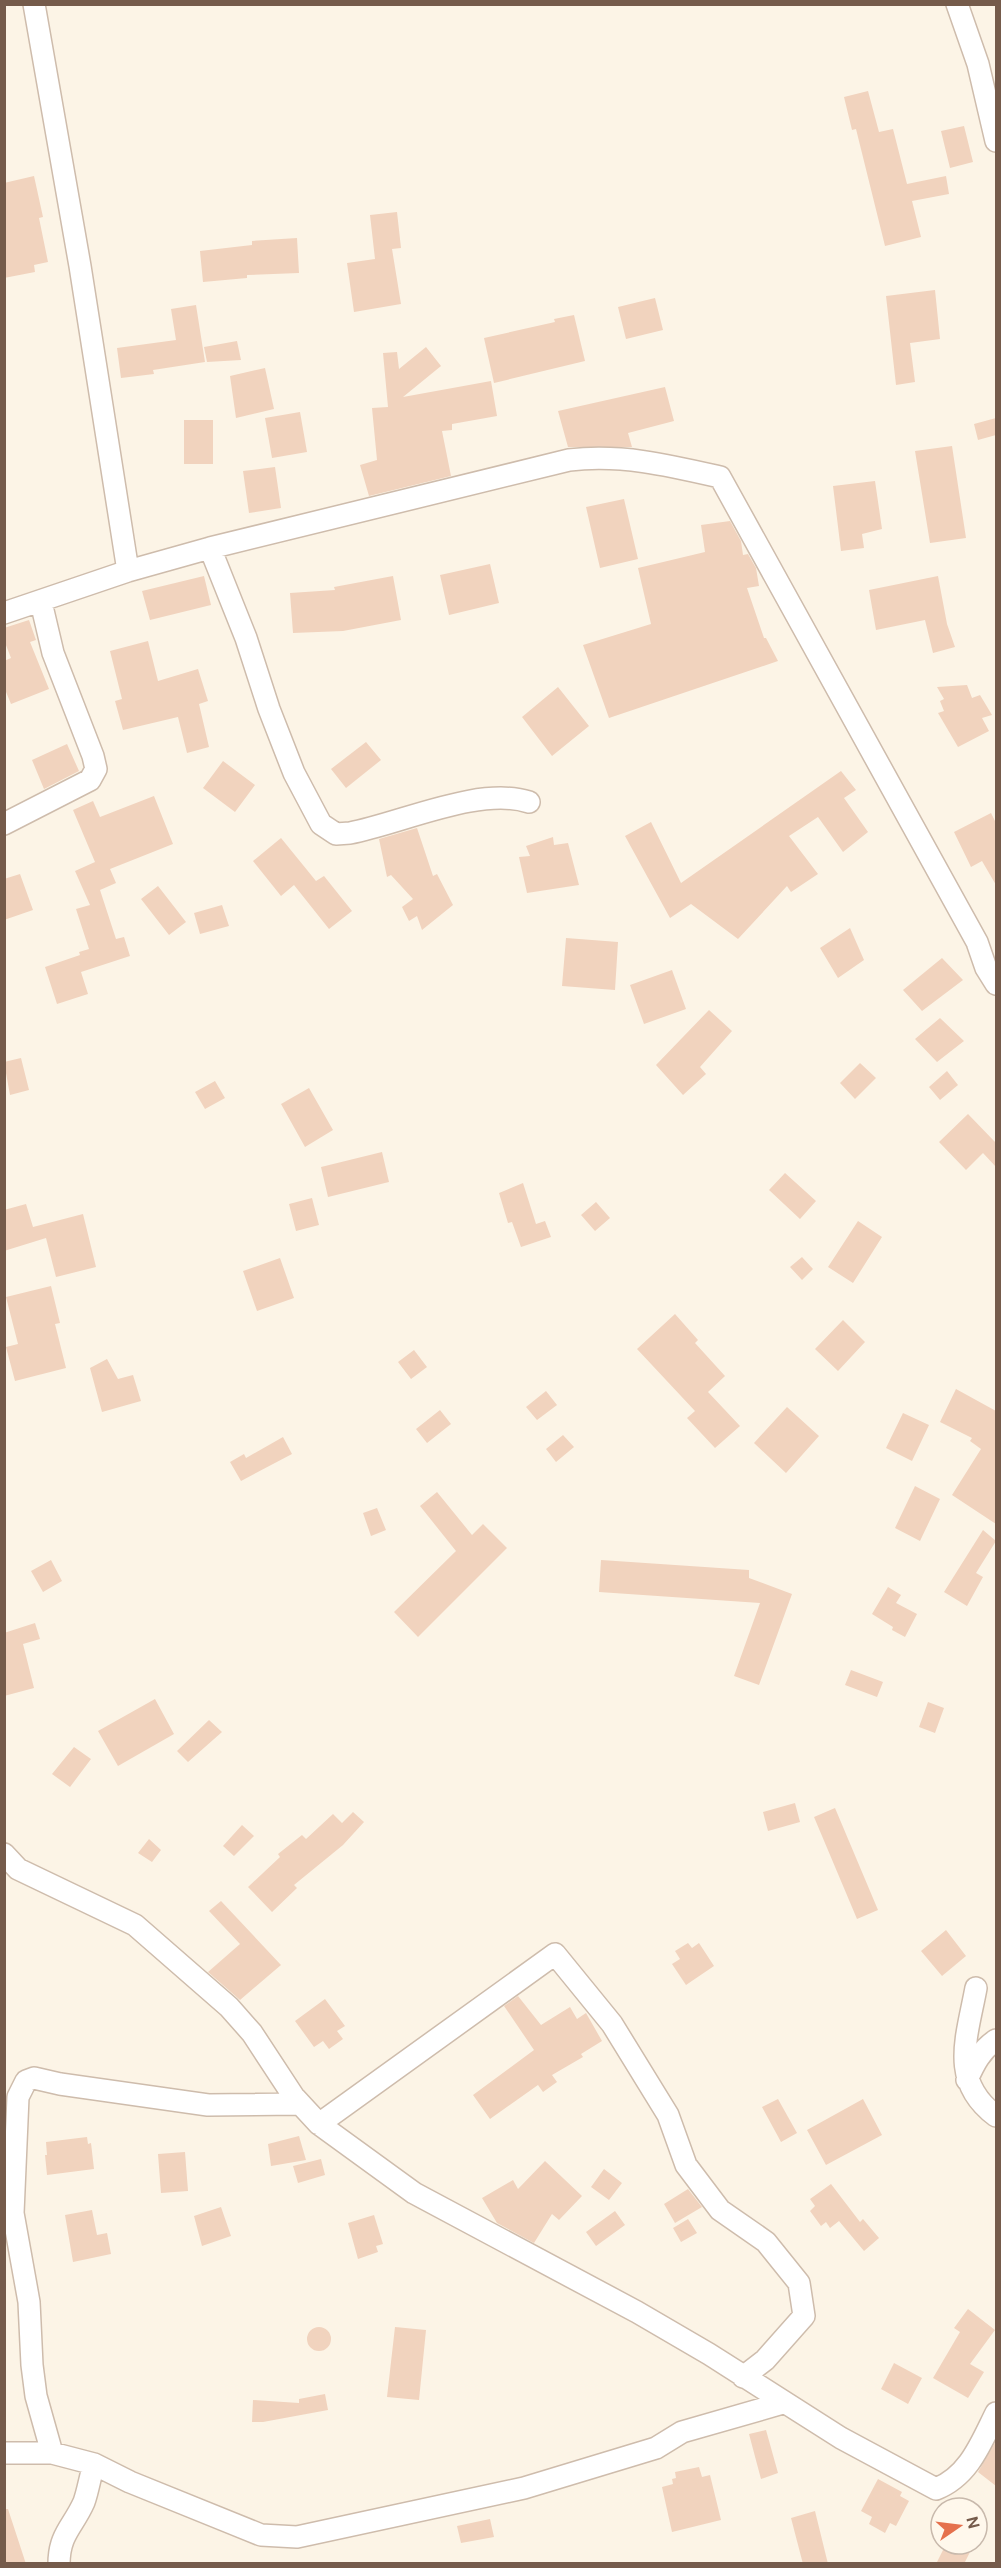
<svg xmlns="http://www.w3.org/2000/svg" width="1001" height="2568" font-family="'DM Sans',sans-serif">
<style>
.building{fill:#f1d3be}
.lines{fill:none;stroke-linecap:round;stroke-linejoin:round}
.minor-casing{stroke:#cebcac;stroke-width:24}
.minor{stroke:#fff;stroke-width:21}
</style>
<rect width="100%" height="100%" fill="#fcf4e6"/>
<path class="building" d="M868 91 879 132 893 129 907 184 946 176 949 194 912 201 921 237 885 246 856 129 852 130 844 97Z
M964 126 973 162 950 168 941 131Z
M34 176 43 217 39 218 48 262 34 265 35 272 4 278V183Z
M397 212 401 248 392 249 401 304 354 312 347 263 375 259 370 215Z
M297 238 299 273 247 275V278L203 282 200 251 252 245V241Z
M935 290 940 339 910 343 915 382 896 385 886 296Z
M655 298 663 330 626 339 618 307Z
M196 305 205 362 153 370 154 374 121 378 117 348 176 340 171 309Z
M574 315 585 361 494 383 484 338 555 322 554 319Z
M237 341 241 360 207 362 204 347Z
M426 347 441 366 403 397 491 381 497 416 452 424V430L442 431 451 476 369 496 360 465 377 460 372 408 388 407 383 353 397 352 399 369Z
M265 368 274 409 236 418 230 376Z
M665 387 674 421 628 433 632 447H568L558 411Z
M300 412 307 452 272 458 265 418Z
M996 418V435L978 440 974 424Z
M184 420H213V464H184Z
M952 446 966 538 930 543 915 451Z
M275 467 281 508 249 513 243 471Z
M875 481 882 529 862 534 864 548 841 551 833 486Z
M624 499 638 559 600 568 586 507Z
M730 521 741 541 743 555 748 554 756 568 759 586 747 588 764 638H766L778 661 609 718 583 645 651 624 638 568 705 552 701 525Z
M490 564 499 603 449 615 440 575Z
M204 576 211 605 150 620 142 591Z
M393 576 401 620 343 631 293 633 290 593 335 590 334 587Z
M938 576 947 624 955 647 933 653 925 620 876 630 869 590Z
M29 620 36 640 30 642 49 689 11 704 4 687V661L11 658 4 640V628Z
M148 641 158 681 198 669 208 701 199 704 209 747 187 753 178 717 123 730 115 701 122 699 110 651Z
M967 685 972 698 980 695 992 715 982 718 989 731 958 747 938 713 944 711 940 701 944 699 937 687Z
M558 687 589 726 552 756 522 717Z
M366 742 381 760 346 788 331 769Z
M67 744 79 771 44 789 32 760Z
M223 761 255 785 235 812 203 788Z
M841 771 856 790 844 798 868 832 843 852 818 817 789 836 818 874 791 892 787 886 738 939 691 904 670 918 625 836 651 822 681 883Z
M154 796 173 844 110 869 116 883 100 890 116 939 124 937 130 956 81 972 88 994 57 1004 45 967 80 955 79 952 89 949 76 909 90 905 75 871 95 862 73 810 93 801 100 817Z
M991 813 996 823V885L982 861 971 867 954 832Z
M417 828 433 876 437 874 453 905 422 930 417 916 409 921 402 907 413 899 391 875 387 877 379 839Z
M553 837 554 845 568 843 579 885 527 893 519 857 530 856 526 846Z
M281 838 316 881 324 876 352 911 329 929 294 885 281 896 253 861Z
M20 874 33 910 4 920V879Z
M158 886 186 922 169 935 141 899Z
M222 905 229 926 200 934 194 913Z
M850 928 864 960 838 978 820 948Z
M566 938 618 942 615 990 562 986Z
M942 958 963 980 922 1011 903 990Z
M672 970 686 1009 644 1024 630 985Z
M709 1010 732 1031 700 1067 706 1074 683 1095 656 1065Z
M940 1018 964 1041 937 1062 915 1039Z
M21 1058 29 1090 10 1095 4 1062Z
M860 1063 876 1078 855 1099 840 1083Z
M947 1071 958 1085 940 1100 929 1087Z
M215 1081 225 1098 205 1109 195 1092Z
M309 1088 333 1130 305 1147 281 1104Z
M968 1114 996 1143V1167L983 1153 966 1170 939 1142Z
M382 1152 389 1182 328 1197 321 1167Z
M785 1173 816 1201 800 1219 769 1190Z
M523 1183 536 1224 545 1221 551 1237 521 1247 512 1222 508 1223 499 1193Z
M312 1198 319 1225 296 1231 289 1204Z
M596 1202 610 1218 595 1231 581 1215Z
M26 1204 33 1227 83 1214 96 1267 56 1277 46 1238 4 1251V1210Z
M858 1221 882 1237 853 1283 828 1267Z
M802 1257 813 1269 802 1280 790 1267Z
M280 1258 294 1298 257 1311 243 1271Z
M51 1286 60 1323 55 1324 66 1368 15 1381 6 1347 18 1344 6 1297Z
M675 1314 698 1340 695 1343 725 1376 708 1392 740 1426 715 1448 687 1418 695 1411 637 1349Z
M843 1320 865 1342 838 1371 815 1349Z
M414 1350 427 1367 411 1379 398 1362Z
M107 1359 118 1379 133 1375 141 1401 102 1412 90 1368Z
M956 1389 996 1411V1524L952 1495 981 1449 970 1441 972 1438 940 1422Z
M546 1391 557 1405 537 1420 526 1407Z
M787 1407 819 1436 786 1473 754 1443Z
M440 1410 451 1424 427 1443 416 1429Z
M903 1413 929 1425 912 1461 886 1448Z
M563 1435 574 1447 556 1462 546 1449Z
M283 1437 292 1454 241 1481 230 1462 244 1454 246 1458Z
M915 1486 940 1499 920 1541 895 1528Z
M437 1492 472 1535 483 1524 507 1548 418 1637 394 1612 456 1551 420 1506Z
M377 1508 386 1530 371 1536 363 1513Z
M983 1530 996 1541 976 1573 983 1577 967 1606 944 1592Z
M51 1560 62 1581 43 1592 31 1571Z
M601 1560 749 1570V1578L792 1594 759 1685 734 1676 760 1603 599 1592Z
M888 1587 901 1595 896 1603 917 1614 905 1637 892 1630 893 1627 872 1614Z
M35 1623 40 1639 23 1644 34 1688 4 1696V1633Z
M851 1670 883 1682 877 1697 845 1685Z
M155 1699 174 1734 118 1766 98 1731Z
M928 1702 944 1708 935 1733 919 1727Z
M209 1720 222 1732 188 1762 177 1751Z
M74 1747 91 1759 70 1787 52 1774Z
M795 1803 800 1822 768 1831 763 1812Z
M835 1808 878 1910 857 1919 814 1817Z
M353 1812 364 1822 343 1845 294 1885 297 1888 272 1912 248 1887 280 1857 278 1854 302 1835 306 1839 333 1814 342 1823Z
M242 1825 254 1836 234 1856 223 1846Z
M149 1839 161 1850 152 1862 138 1853Z
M221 1901 281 1965 240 2000 208 1972 240 1944 209 1911Z
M946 1930 966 1956 942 1976 921 1951Z
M688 1943 692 1948 699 1943 714 1966 686 1985 672 1964 680 1959 675 1951Z
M518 1996 541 2025 570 2007 577 2019 586 2013 602 2041 581 2054 583 2057 552 2075 557 2082 543 2092 538 2085 490 2119 473 2095 534 2050 504 2006Z
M325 1999 345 2026 337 2031 343 2039 329 2049 323 2041 314 2047 295 2021Z
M778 2099 797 2133 781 2142 762 2107Z
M863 2099 882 2135 826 2165 807 2130Z
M299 2136 306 2160 271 2166 268 2144Z
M87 2137 88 2144 91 2143 94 2169 47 2175 45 2155H47L46 2142Z
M185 2152 188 2191 161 2193 158 2154Z
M321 2159 325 2175 298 2183 293 2166Z
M545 2161 582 2196 559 2220 552 2214 534 2243 497 2223 482 2198 513 2180 518 2189Z
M604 2169 622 2183 609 2200 591 2187Z
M831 2184 860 2222 863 2219 879 2238 864 2251 839 2221 830 2228 826 2222 821 2226 810 2211 815 2206 810 2199Z
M688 2189 702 2207 675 2223 664 2204Z
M221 2207 231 2236 202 2246 194 2216Z
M92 2210 97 2235 107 2233 111 2254 73 2262 65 2215Z
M615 2211 625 2225 596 2246 586 2232Z
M374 2215 383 2244 376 2246 378 2252 358 2259 348 2223Z
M688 2219 697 2233 681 2242 673 2228Z
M968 2309 995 2330 970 2364 984 2372 968 2398 933 2378 960 2332 954 2328Z
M395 2327 426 2330 419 2400 387 2397Z
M307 2339a12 12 0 1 1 24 0a12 12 0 1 1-24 0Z
M894 2363 922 2378 908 2404 881 2389Z
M325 2394 328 2410 263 2422H252L253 2400 299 2403V2399Z
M766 2430 778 2473 761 2479 749 2434Z
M996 2441V2486L978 2472Z
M699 2467 702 2477 710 2475 721 2520 672 2532 662 2487 673 2484 672 2479 676 2478 675 2472Z
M878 2479 902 2492 900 2496 909 2501 896 2526 890 2523 885 2533 869 2524 872 2517 861 2511Z
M4 2509H8L26 2564H4Z
M815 2511 828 2564H803L791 2518Z
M490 2519 494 2537 461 2543 457 2526Z
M946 2544H974L964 2564H936Z"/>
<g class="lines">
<g class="minor-casing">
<path id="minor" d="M34 4 80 266 128 571
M957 4 978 64 996 141
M210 548 246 638 269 709 294 773 321 824 336 834 350 833C402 823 479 786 529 802
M4 613 128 571 210 548 569 460C622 454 668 465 720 477L977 942 986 968 996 984
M4 824 90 780 96 769 93 756 53 653 41 602
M4 1854 18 1869 135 1925 229 2007 252 2033 294 2097 319 2124 414 2193 637 2312 709 2354 841 2438 936 2489C969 2476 981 2443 996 2413
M976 1988C967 2037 949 2081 996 2116
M967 2080C974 2064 981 2050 996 2040
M319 2124 555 1954 612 2024 668 2115 686 2165 720 2210 766 2242 799 2283 804 2316 765 2360 743 2377
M4 2453H52L94 2464 130 2482 261 2535 297 2537 524 2488 656 2448 682 2432 783 2403
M52 2453 36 2396 32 2365 29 2302 13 2213 18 2097 26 2081 34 2078 60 2084 208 2105 300 2104
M59 2564C59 2534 73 2527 84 2502 88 2491 90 2477 94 2464"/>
</g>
<use href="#minor" class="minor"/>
</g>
<rect width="1001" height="2568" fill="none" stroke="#755b4b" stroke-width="12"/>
<g transform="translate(959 2526) rotate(76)"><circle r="28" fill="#fff8ec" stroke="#c8b9ac" stroke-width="1.5"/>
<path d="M0-4.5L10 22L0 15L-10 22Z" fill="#e5714d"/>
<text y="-9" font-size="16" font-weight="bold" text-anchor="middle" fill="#755b4b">N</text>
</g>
</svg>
